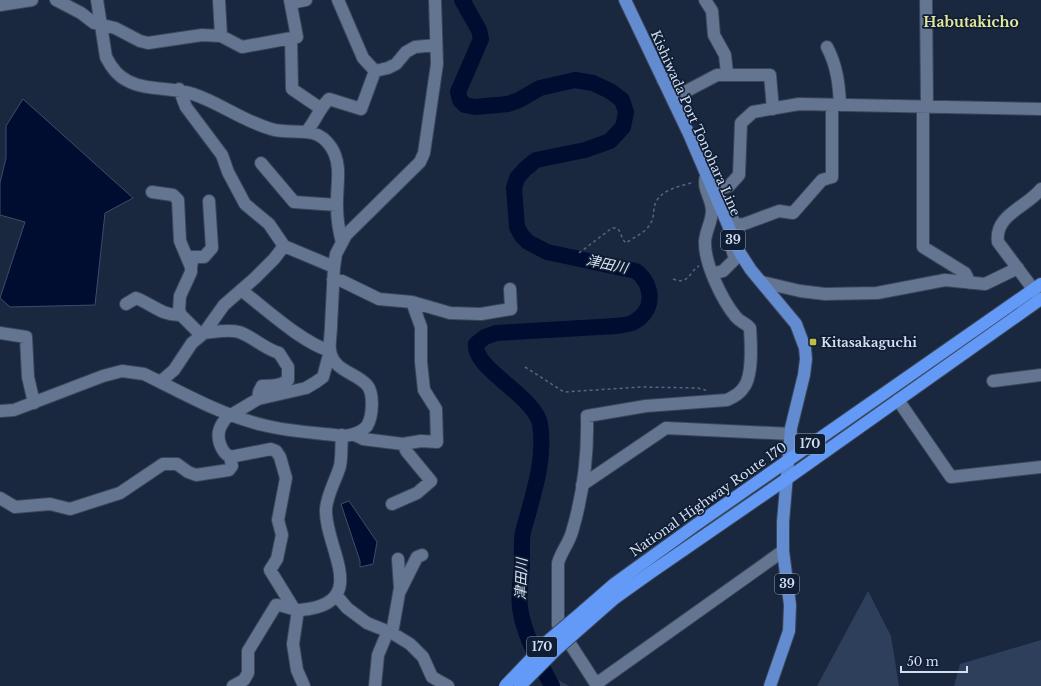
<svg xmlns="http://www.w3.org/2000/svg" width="1041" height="686" font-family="'Libre Baskerville','Noto Sans JP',serif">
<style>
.green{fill:#2e3f5b}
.water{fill:#000c30;stroke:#404b69}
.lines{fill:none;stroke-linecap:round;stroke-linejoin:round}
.river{stroke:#000c30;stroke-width:16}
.minor-casing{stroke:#3a4659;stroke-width:14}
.major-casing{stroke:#3a4659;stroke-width:14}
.highway-casing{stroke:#3a4659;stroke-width:14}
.path{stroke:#59667b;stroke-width:1.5;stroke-dasharray:3 3;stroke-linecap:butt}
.minor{stroke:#647592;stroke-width:12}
.major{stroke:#638bcf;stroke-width:12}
.highway{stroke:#639af7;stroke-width:12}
.highway-bridge-casing{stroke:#3a4659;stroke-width:14;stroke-linecap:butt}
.highway-bridge{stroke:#639af7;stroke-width:12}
.poi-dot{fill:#bdbf43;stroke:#101e35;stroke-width:1.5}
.labels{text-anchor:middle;stroke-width:3.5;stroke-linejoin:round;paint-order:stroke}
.shield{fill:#101e35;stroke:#9aa4b6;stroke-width:1}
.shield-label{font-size:12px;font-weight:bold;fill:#d5deee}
.street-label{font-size:13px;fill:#d5deee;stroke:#101e35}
.poi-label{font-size:13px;font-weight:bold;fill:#d5deee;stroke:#101e35;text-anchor:start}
.neighbourhood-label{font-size:14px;font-weight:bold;fill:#e5e89a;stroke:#101e35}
.water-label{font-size:14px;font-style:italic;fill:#dce4f2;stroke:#101e35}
</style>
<rect width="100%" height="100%" fill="#19283f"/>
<path class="green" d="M868 591 891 636 899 686H817Z
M1041 640V686H954L960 664Z
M551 676 569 686H542Z"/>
<path class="water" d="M23 99 133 198 105 213 95 305 10 307 0 298 25 222 0 215V183L6 158V126Z
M349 501 377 542 373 564 360 567V561L341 504Z"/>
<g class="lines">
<path class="river" d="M462 0 479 30 481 39 458 92 460 100 465 105 475 107 508 104 519 100 540 88 575 80 593 83 610 91 622 100 626 112 623 127 610 141 585 150 536 160 525 169 517 178 514 188 517 227 522 236 528 242 547 252 636 271C653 284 656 310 634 322 629 325 621 325 616 326L496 333 485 337 476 344C473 369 535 396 540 424 546 460 532 498 523 532 521 542 522 555 522 565 521 579 518 594 520 608 524 636 539 661 552 686"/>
<g class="minor-casing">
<path id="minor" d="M56 0 81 13 94 23 115 28 140 41 148 43 202 35 221 36 242 47 297 37 290 0
M97 0 106 57C111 67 117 76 128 81 147 91 172 87 193 94 220 103 243 121 271 129 293 136 315 123 331 147 343 165 336 187 337 207 337 219 339 231 342 243
M219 0 221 36
M338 0 363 58 375 71
M705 0 712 11 714 35 725 55 727 73
M926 0 927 106
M291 3 306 0
M0 5 32 0
M291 38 292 89 320 108
M827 47C837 66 839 84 840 105
M663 80H670L679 95 717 75H770L773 109
M179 89 186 107 222 155 228 172 245 204 269 224 284 246 334 267
M923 106V247L965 273 970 283
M307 131C316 120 319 109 329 99L361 109 375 71 388 68 396 64 406 52 415 47 436 45
M261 163 294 202 337 205
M706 176C702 189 712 198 712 211 712 221 706 230 705 241 704 263 722 300 736 317 740 322 746 323 750 328 751 343 753 375 744 387 740 394 733 397 727 400L646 406 587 416C588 455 583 495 572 532 569 543 561 552 558 563V625L596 684 783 551
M152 192 173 195 178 200 180 241 191 267V272L180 296 179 310 181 315 201 335
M713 192 729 186 739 175 741 123 753 112 799 104 1041 109
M718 204 726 202 735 225 744 224 779 211 793 213 822 180 832 177V105
M191 267 193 257H204L212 248 209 201
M712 274 723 271 735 259 732 249 733 239
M333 280 342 281 379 299 412 302 450 313 481 314 511 309 510 289
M762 282 800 291 825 294 877 293 945 280 985 284 1018 268
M1039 297 998 242C994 215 1027 207 1041 189
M126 304 136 298C152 304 162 316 181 315
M0 333 26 337 28 377 34 403
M204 333C215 332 228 329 239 332 252 336 263 348 279 353L288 367V380C280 386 273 386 262 386L259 392 258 399
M993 381 1041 375
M160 382 174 370 192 343 204 333 224 305 255 278 274 259 284 246
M898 400 951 477 1041 467
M0 411 14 410 103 376 122 371 144 374C183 393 221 415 263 425 290 432 318 433 345 436 353 435 361 433 367 426 373 416 374 393 367 385 355 372 333 371 330 350 329 343 331 333 331 326 332 306 333 287 334 267L336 254 346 235 420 162 424 153 437 64 435 0
M229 414C226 418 222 423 220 428 216 438 221 452 230 457L271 449 276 451 280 457 286 478 278 520 282 535 277 559 270 570 294 609
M231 415 258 399 306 388 316 382 323 377 330 351C301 342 266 309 241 290
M355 435 363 439 403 444 421 441 437 442 436 409 424 390 421 362V327L412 302
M582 485 666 428 791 434
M0 498 15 507 50 504 70 509 120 493 163 464H177L188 472 196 475 229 470 232 466 230 457
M392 504 417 493 431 481 407 452 403 444
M400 591 417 557 422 555
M336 595 347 608 367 623 392 633 410 644 423 657 432 677 448 686
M298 610 293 644 297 670 304 686
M392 633 400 588 398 559
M233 686 244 680 248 673V651L276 605C284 605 292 610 300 610 373 604 324 547 326 509 327 494 336 480 340 466 342 457 341 445 342 435
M375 686 378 655 388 631"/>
</g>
<g class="major-casing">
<path id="major" d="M625 0 689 134 740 253 751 270 796 324 805 348 806 359 804 375 791 428 783 522V551L790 605 789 631 770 686"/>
</g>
<g class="highway-casing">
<path id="highway" d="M583 611 614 584 697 524 1041 284
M591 619 615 598 650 573 788 478 1041 299"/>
</g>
<path class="path" d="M579 253 612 228H617C622 233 621 239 626 243 633 238 644 233 649 226 656 216 652 209 656 202 662 189 682 186 694 182
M673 279C689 285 688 273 699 266
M525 367 564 392 641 387 698 388 709 391"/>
<use href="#minor" class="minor"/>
<use href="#major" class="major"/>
<use href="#highway" class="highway"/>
<g class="highway-bridge-casing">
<path id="highway-bridge" d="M505 686 550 639 583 611
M520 686 557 649 591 619"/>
</g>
<use href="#highway-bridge" class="highway-bridge"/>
</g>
<rect class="poi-dot" x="809" y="338" width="8" height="8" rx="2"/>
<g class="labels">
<g class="shield">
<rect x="721" y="230" width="24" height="20" rx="3"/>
<rect x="795" y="434" width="30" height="20" rx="3"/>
<rect x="775" y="574" width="24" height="20" rx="3"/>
<rect x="527" y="637" width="30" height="20" rx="3"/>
</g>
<g class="shield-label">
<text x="733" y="244">39</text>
<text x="810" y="448">170</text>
<text x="787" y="588">39</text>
<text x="542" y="651">170</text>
</g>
<g class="street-label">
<text transform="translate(696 123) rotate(66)" y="5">Kishiwada Port Tonohara Line</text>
<text transform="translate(708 499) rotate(-35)" y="5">National Highway Route 170</text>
</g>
<g class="poi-label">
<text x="821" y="347">Kitasakaguchi</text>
</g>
<g class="neighbourhood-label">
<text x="971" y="27">Habutakicho</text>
</g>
<g class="water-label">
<text transform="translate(607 264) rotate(12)" y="5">津田川</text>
<text transform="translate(521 579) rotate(-88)" y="5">津田川</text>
</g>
</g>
<path d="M901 666v6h66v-6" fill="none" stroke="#d5deee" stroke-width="2"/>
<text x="907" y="666" font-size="12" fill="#d5deee" stroke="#101e35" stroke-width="3" paint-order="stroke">50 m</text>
</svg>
